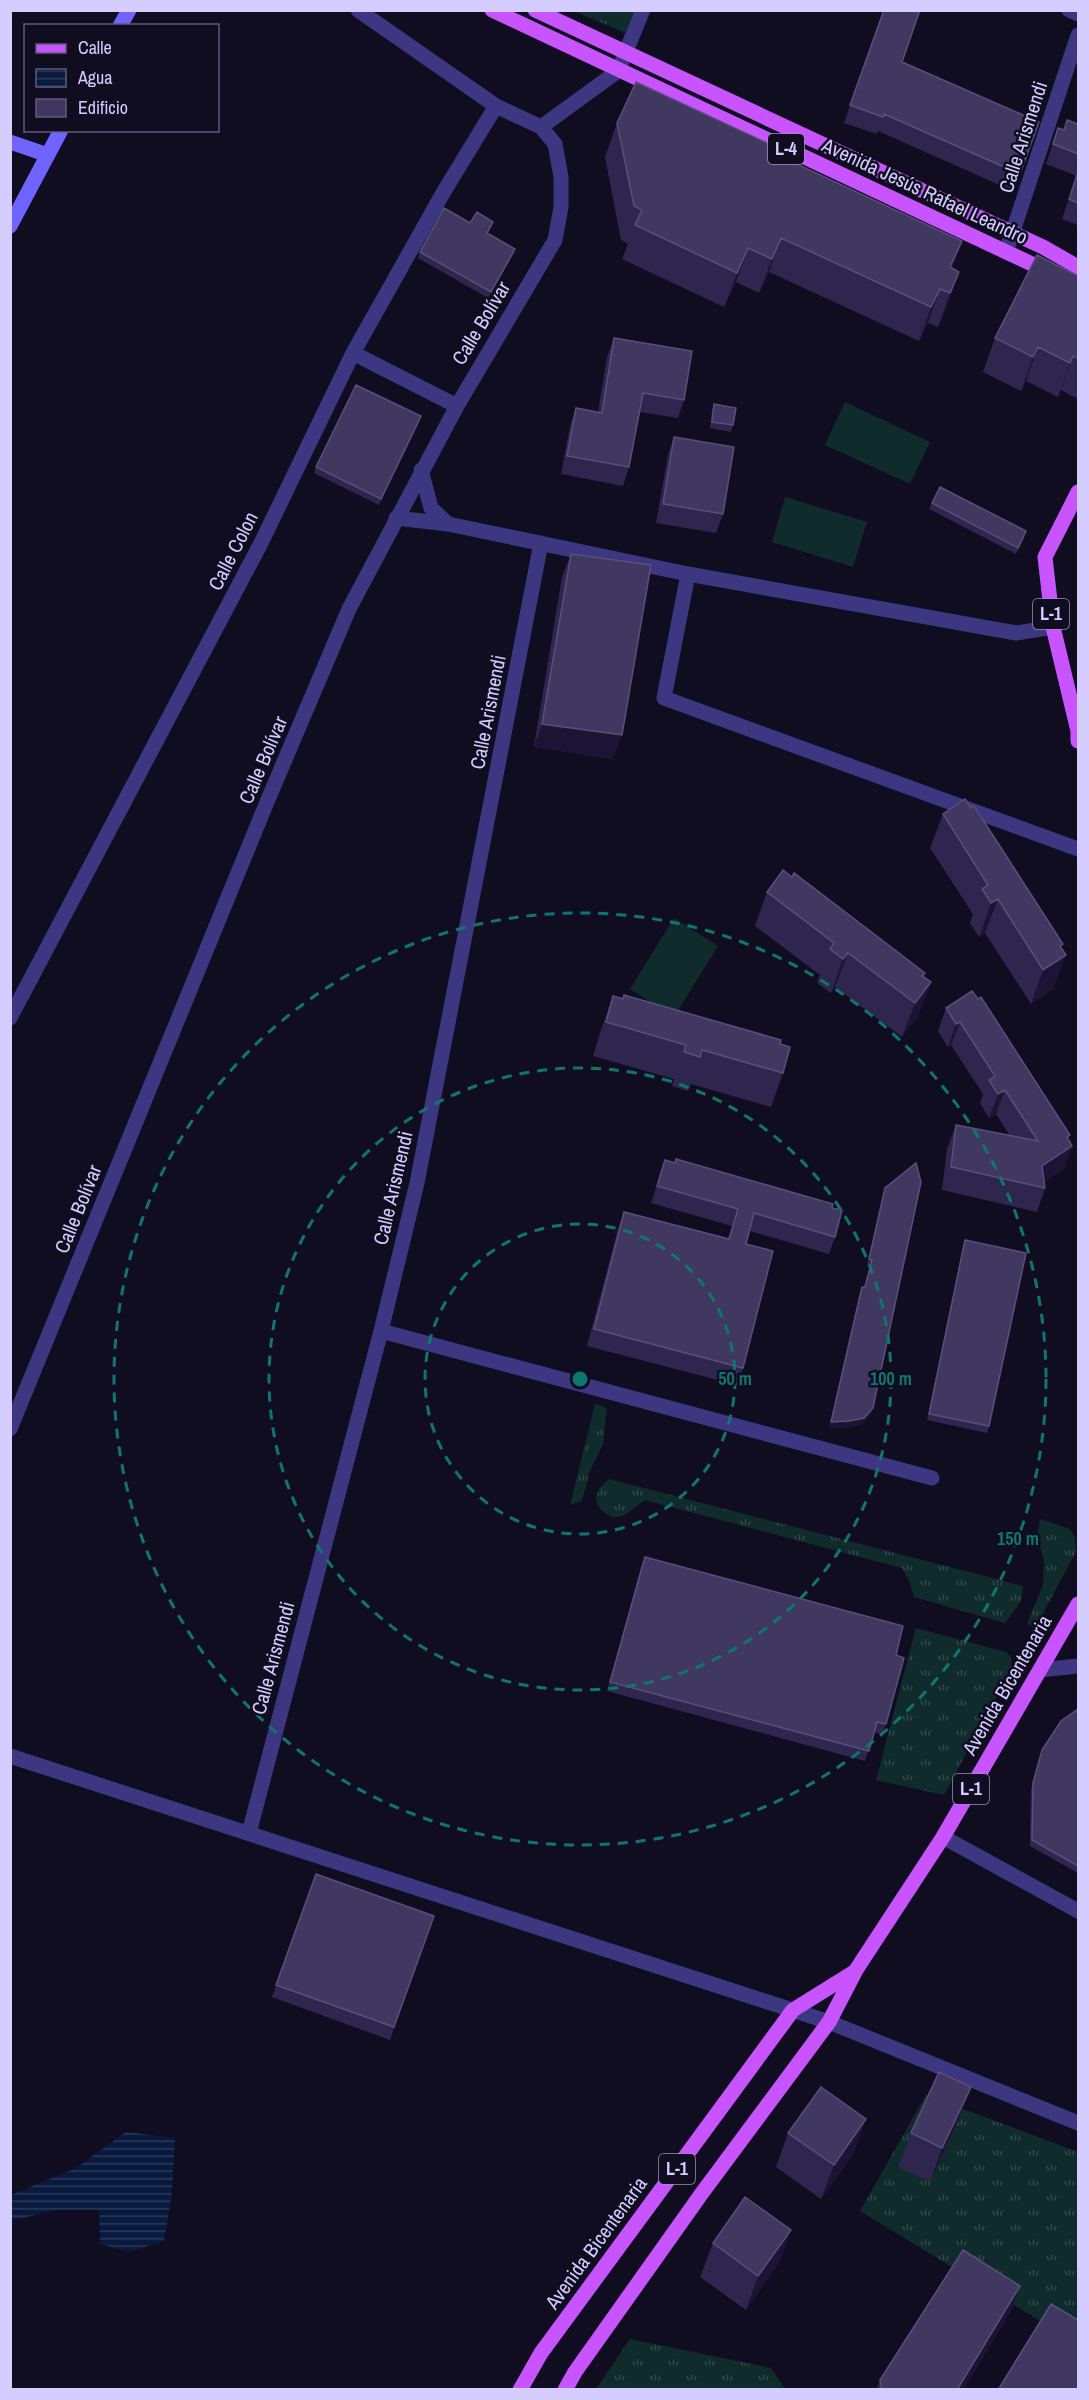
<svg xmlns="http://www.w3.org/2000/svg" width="1089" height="2400" font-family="'Archivo Narrow',sans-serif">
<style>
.grass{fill:url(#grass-tufts)}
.pitch{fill:#102b2b}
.water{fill:url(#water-rules)}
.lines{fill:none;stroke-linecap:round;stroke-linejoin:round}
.street{stroke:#3d3781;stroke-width:15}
.secondary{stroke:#6f64ff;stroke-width:15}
.primary{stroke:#c754ff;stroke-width:15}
.wall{fill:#2f264f}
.shaded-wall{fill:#1c1435}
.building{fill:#413862;stroke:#584f7b;stroke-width:1.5}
.ring{fill:none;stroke:#0f766e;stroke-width:3;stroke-dasharray:10 8}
.labels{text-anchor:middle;stroke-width:5;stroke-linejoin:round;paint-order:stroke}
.shield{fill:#110d21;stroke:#9a93bc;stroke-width:1.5}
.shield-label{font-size:18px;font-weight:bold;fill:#d5cdff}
.street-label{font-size:20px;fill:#d5cdff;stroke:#110d21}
.centre{fill:#0f766e;stroke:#110d21;stroke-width:3}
.ring-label{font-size:18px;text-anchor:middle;font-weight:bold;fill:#0f766e;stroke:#110d21;stroke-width:5;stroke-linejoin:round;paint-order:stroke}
</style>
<defs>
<pattern id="grass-tufts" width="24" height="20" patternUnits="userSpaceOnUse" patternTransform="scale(1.5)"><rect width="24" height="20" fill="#102b2b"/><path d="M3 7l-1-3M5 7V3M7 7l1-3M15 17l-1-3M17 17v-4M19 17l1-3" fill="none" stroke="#32494b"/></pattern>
<pattern id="water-rules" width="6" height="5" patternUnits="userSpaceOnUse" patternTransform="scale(1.5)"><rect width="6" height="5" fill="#091a3f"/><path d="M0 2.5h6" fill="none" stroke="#2c3a5c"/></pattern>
</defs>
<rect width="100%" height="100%" fill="#110d21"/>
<path class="grass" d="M571 10 635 11 626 33Z
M595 1404 607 1408 603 1444 589 1473 582 1501 570 1505Z
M609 1479 1023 1586 1021 1601 1005 1623 914 1597 909 1580 902 1568 645 1500 625 1515 613 1518C593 1508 590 1494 609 1479Z
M1040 1519 1070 1529 1075 1537 1076 1552 1035 1628 1027 1624 1043 1585 1044 1560 1037 1537Z
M916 1628 1006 1652 1011 1657 1012 1668 944 1795 876 1780Z
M926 2095 1078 2152V2344L860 2211Z
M630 2339 771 2368 785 2389H596Z"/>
<path class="pitch" d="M845 402 930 442 910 484 825 445Z
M785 497 867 522 853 567 772 542Z
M674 918 718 946 674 1017 630 989Z"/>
<path class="water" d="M126 2132 175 2138 172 2192 164 2241 129 2252 100 2244 99 2210H55L11 2221V2195L76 2168Z"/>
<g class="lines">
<path class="street" d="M1069 10 1078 14
M541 127 618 71 643 10
M1006 252 1078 35
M353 353 457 406
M421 470 431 508 448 524
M396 518 448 524 688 574 1016 633 1053 627
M688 574 664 698 1078 849
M10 1018 261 543 353 353 443 193 496 106
M381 1331 932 1478
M10 1429 267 802 349 609 457 406 555 240 561 207V177L555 144 541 127 496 106 358 10
M1040 1670 1078 1666
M10 1756 829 2022 1078 2123
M249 1833 381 1331 417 1183 541 543
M943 1837 1078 1911"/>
<path class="secondary" d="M120 26 129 10
M10 142 48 155
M10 226 61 130"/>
<path class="primary" d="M492 10 1034 265 1078 290
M535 10 1043 247 1078 267
M1078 492 1045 557 1053 627 1078 731V741
M520 2390 541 2353 793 2010 854 1972
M565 2390 575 2372 702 2193 829 2022 856 1970 943 1837 1078 1604"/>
</g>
<path class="wall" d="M883 10 902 62 1039 122 1013 191 878 131 877 134 844 123Z
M617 123 791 154 789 161 952 268 959 272 947 306 938 327 928 323 919 341 769 272 759 293 736 282 724 307 622 259 628 244 621 240 605 157Z
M1078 124V225L1062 219 1077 176 1046 164 1058 128 1064 130Z
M493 222 488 233 515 249 513 255 488 298 418 258 420 252 470 223Z
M1078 276V399L1061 390 1058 397 1026 381 1021 391 983 372 995 338Z
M614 338 684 400 678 418 640 412 629 467 623 486 561 474 570 426 576 408 598 412 607 357Z
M714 404 733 425 731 432 710 428 712 410Z
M419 423 379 505 314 473 316 467Z
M674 437 723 514 716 533 656 523 668 455Z
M932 503 1024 538 1016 554 929 509Z
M571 554 613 759 534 747 562 577Z
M943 814 1061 948 1053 989 1031 1004 985 933 979 937 970 923 973 914 930 848Z
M767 892 925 973 924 976 931 982 918 1016 902 1037 835 987 831 993 817 983 820 975 755 926Z
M972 991 1072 1146 1064 1169 1044 1182 1045 1188 1037 1212 942 1190 947 1149 956 1125 1010 1136 996 1114 989 1118 980 1103 983 1094 951 1045 948 1047 938 1031 946 1008Z
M613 996 780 1044 783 1073 771 1107 691 1084 688 1091 672 1086 674 1079 593 1056 601 1030Z
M665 1160 832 1208 835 1237 829 1254 750 1231 746 1244 743 1368 737 1385 587 1346 618 1229 624 1212 728 1239 732 1226 651 1203Z
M885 1188 873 1408 871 1414 861 1424 847 1428H829L860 1293 862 1287H864L870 1266 867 1265Z
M965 1240 989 1426 987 1433 927 1420 963 1247Z
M645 1557 896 1655 886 1724 882 1734 874 1732 865 1761 607 1691 641 1567Z
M1078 1709V1873L1030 1846 1031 1789 1040 1756 1042 1750Z
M316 1874 434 1916 390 2040 272 1997Z
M971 2087 958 2121 930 2182 898 2167 911 2133Z
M788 2133 854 2153 821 2199 776 2167Z
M791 2230 778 2264 746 2310 700 2277 713 2243Z
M1020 2286 1012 2309 963 2390H876L880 2380Z"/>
<path class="shaded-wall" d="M781 238 769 272 759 293 772 259Z
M962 241 950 275V267Z
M748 248 736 282 724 307 737 273Z
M515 249 513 255 488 298 491 292Z
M959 272 947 306 938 327 950 293Z
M940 289 928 323 919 341 931 307Z
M1038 347 1026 381 1021 391 1033 357Z
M1073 356 1061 390 1058 397 1070 363Z
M421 416 419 423 379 505 381 499Z
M542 724 622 735 613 759 534 747Z
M998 899 985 933 979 937 991 903Z
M1063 944 1057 961 1066 955 1053 989 1031 1004 1043 970 1060 946Z
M848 953 835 987 831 993 843 959Z
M931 982 918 1016 902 1037 915 1003Z
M960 1022 951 1045 948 1047 956 1024Z
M1005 1090 996 1114 989 1118 998 1094Z
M1070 1135 1065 1151 1072 1146 1064 1169 1038 1187 1042 1166 1067 1137Z
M873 1408 871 1414 861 1424 847 1428H829L831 1422Z
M971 2087 958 2121 930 2182 942 2148Z
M866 2119 854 2153 821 2199 834 2165Z
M791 2230 778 2264 746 2310 758 2276Z
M1020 2286 1012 2309 963 2390H957Z"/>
<path class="building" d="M884 10H920L902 62 1039 122 1020 174 884 114 883 117 850 105Z
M636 82 791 154 788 160 962 241 950 267 959 272 950 293 940 289 931 307 781 238 772 259 748 248 737 273 635 225 642 210 634 206 617 123Z
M1067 120 1078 124V154L1053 144 1058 128 1064 130Z
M1078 172V203L1069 199Z
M444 208 470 223 477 212 493 222 487 233 515 249 491 292 420 252Z
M1037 255 1078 276V358L1073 356 1070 363 1038 347 1033 357 995 338Z
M614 338 692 351 684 400 643 393 629 467 567 456 576 408 602 413Z
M356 385 421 416 381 499 316 467Z
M714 404 736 408 733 425 712 422Z
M674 437 734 447 723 514 663 504Z
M940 487 1026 531 1018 548 932 503Z
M571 554 651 565 622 735 542 724Z
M965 799 971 808 974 806 1063 944 1060 946 1066 955 1043 970 998 899 991 903 982 889 988 885 943 814Z
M783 870 792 877 794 873 925 973 922 976 931 982 915 1003 848 953 843 959 830 949 834 943 767 892Z
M972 991 978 999 981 997 1070 1135 1067 1137 1072 1146 1042 1166 1045 1188 951 1167 956 1125 1038 1141 1005 1090 998 1094 989 1080 995 1076 960 1022 956 1024 946 1008Z
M624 995 781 1040 780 1044 790 1047 783 1073 702 1050 700 1057 684 1052 686 1045 606 1022 613 996 623 999Z
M676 1159 833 1204 832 1208 842 1210 835 1237 754 1213 746 1244 773 1251 743 1368 594 1329 624 1212 729 1239 738 1209 657 1186 665 1160 675 1163Z
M916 1163 921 1182 873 1408 864 1418 849 1421 831 1422 862 1287H865L872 1260 869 1259 885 1188Z
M965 1240 1026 1253 989 1426 929 1414Z
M645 1557 903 1626 896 1655 904 1658 886 1724 877 1722 869 1751 610 1682Z
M1078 1709V1866L1032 1840 1033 1783 1042 1750 1061 1721Z
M316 1874 434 1916 394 2027 276 1985Z
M939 2072 971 2087 942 2148 911 2133Z
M821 2087 866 2119 834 2165 788 2133Z
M745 2197 791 2230 758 2276 713 2243Z
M963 2250 1020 2286 957 2390H882L880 2380Z
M1051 2304 1078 2320V2390H998Z"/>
<g class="ring">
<circle cx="580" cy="1379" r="155"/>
<circle cx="580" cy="1379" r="311"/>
<circle cx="580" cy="1379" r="466"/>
</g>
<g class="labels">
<g class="shield">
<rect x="768" y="134" width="36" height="30" rx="4.5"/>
<rect x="1033" y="599" width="36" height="30" rx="4.5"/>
<rect x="953" y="1774" width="36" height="30" rx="4.5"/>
<rect x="659" y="2154" width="36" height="30" rx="4.5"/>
</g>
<g class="shield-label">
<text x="786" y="155">L-4</text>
<text x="1051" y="620">L-1</text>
<text x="971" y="1795">L-1</text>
<text x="677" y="2175">L-1</text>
</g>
<g class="street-label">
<text transform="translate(1023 137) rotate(-72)" y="7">Calle Arismendi</text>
<text transform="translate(925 191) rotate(25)" y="7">Avenida Jesús Rafael Leandro</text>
<text transform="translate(481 323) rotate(-59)" y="7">Calle Bolívar</text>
<text transform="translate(233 551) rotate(-63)" y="7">Calle Colon</text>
<text transform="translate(488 712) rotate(-79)" y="7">Calle Arismendi</text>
<text transform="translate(263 760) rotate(-67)" y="7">Calle Bolívar</text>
<text transform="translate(393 1188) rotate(-77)" y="7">Calle Arismendi</text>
<text transform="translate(78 1209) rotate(-68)" y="7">Calle Bolívar</text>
<text transform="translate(273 1658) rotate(-75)" y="7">Calle Arismendi</text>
<text transform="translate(1007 1685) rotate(-60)" y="7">Avenida Bicentenaria</text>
<text transform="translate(596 2243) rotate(-54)" y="7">Avenida Bicentenaria</text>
</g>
</g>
<circle cx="580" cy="1379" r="9" class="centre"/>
<g class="ring-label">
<text x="735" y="1385">50 m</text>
<text x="891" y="1385">100 m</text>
<text x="1018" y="1545">150 m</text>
</g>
<rect width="1089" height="2400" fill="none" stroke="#d5cdff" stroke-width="24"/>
<rect x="24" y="24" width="195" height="108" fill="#110d21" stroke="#5f5a7a" stroke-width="1.5"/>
<rect x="36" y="44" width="30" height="9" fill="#c754ff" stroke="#5f5a7a" stroke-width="1.5"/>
<text x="78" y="54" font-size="18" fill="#d5cdff">Calle</text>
<rect x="36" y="69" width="30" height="18" fill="url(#water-rules)" stroke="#5f5a7a" stroke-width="1.5"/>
<text x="78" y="84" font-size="18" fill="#d5cdff">Agua</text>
<rect x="36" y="99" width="30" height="18" fill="#413862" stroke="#5f5a7a" stroke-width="1.5"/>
<text x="78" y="114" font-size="18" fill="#d5cdff">Edificio</text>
</svg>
